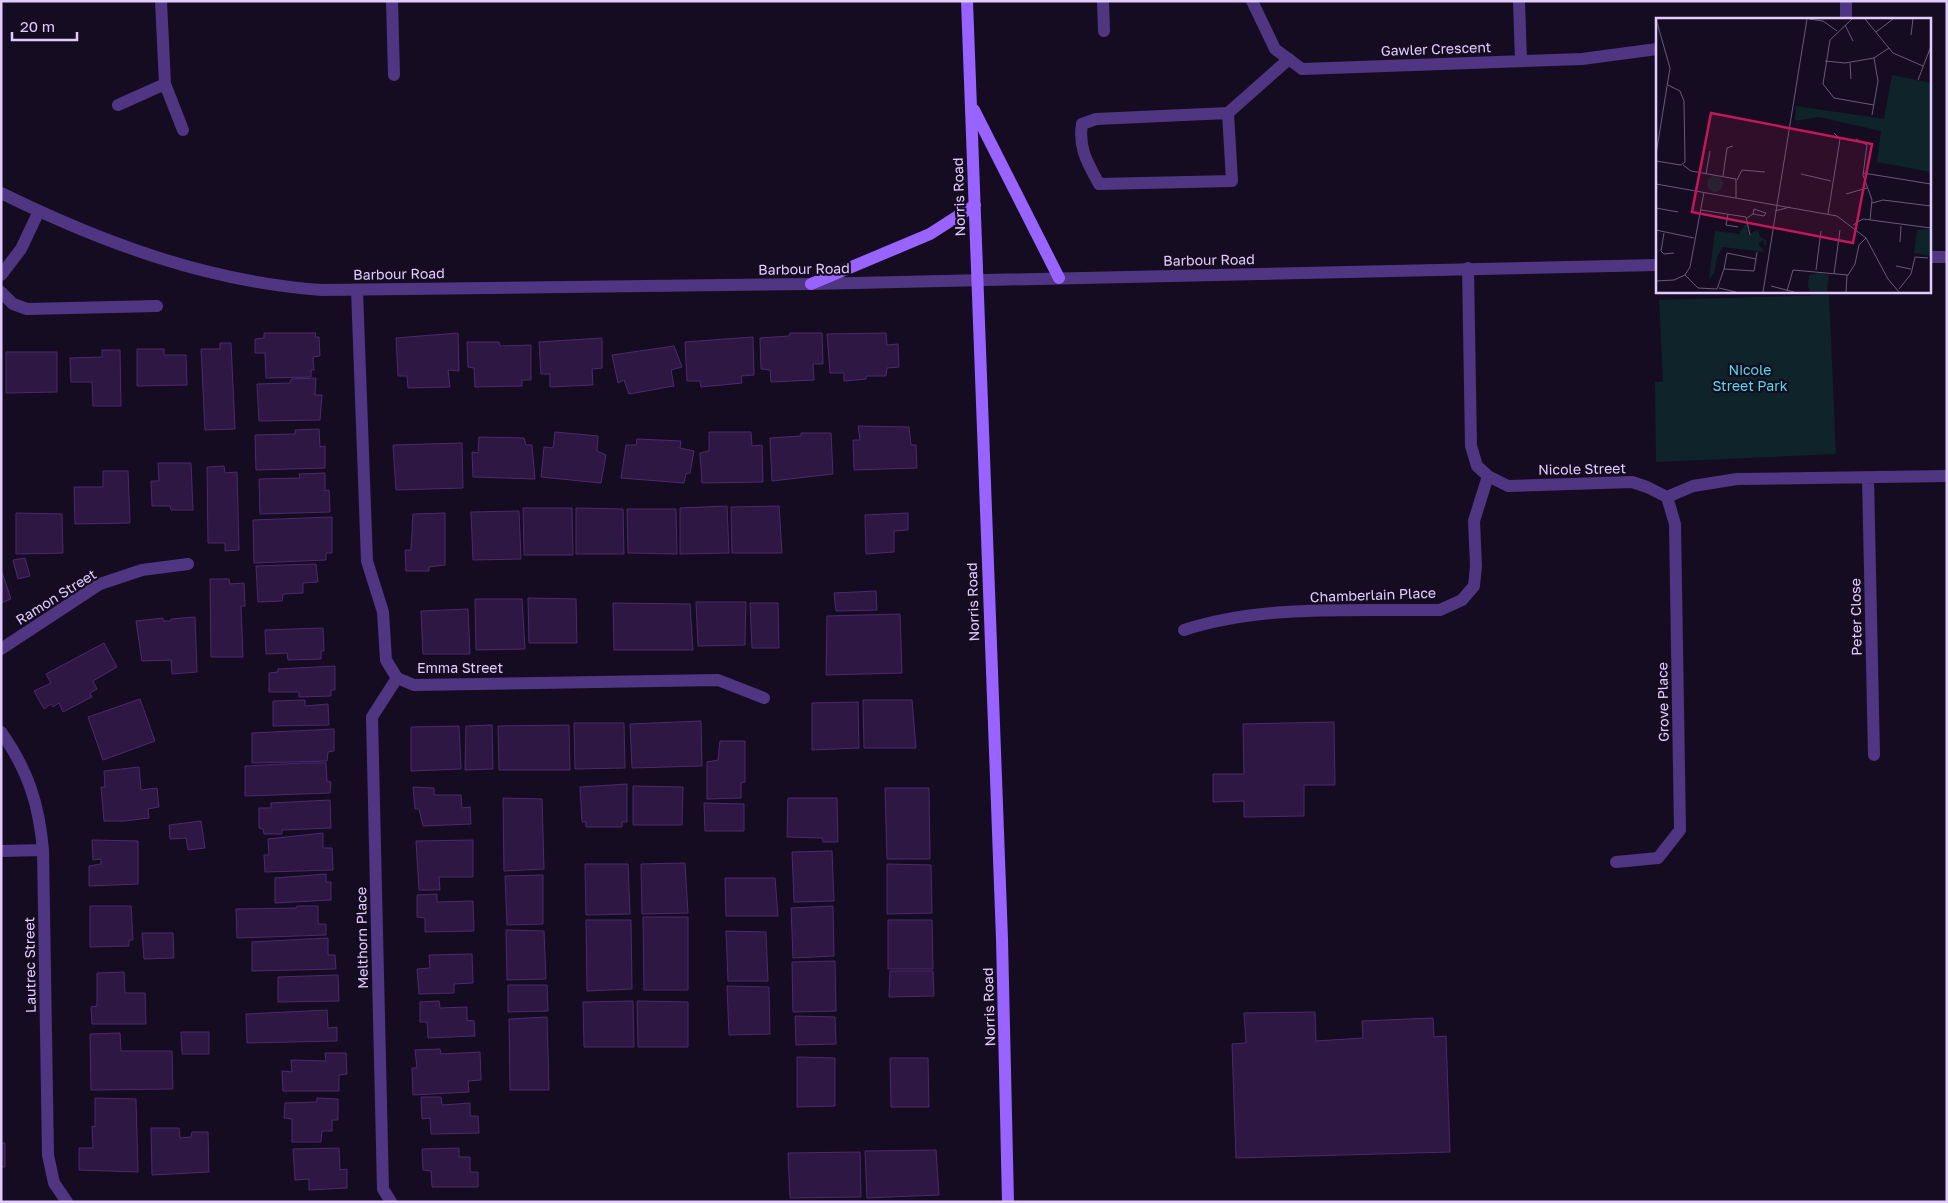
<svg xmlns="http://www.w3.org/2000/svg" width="1948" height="1203" font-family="'Golos Text',sans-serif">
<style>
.green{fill:#0f232b}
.building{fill:#2e1742;stroke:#4d286f}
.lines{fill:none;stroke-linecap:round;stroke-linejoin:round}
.minor{stroke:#503582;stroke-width:12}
.tertiary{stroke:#503582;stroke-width:12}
.secondary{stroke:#9863ff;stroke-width:12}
.labels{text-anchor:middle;stroke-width:4.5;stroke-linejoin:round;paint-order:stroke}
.street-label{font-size:14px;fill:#e2ccff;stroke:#160c21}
.park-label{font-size:14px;fill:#53dae3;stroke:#160c21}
.inset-road{fill:none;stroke:#68597a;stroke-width:1}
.view{fill:#c2185b;fill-opacity:0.15;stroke:#c2185b;stroke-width:2.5}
.inset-edge{fill:none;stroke:#e2ccff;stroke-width:2.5}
</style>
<rect width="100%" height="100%" fill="#160c21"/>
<path class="green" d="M1829 295 1836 454 1656 462 1655 382H1663L1659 300Z"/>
<path class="building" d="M264 333H316L315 337H319L320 356 313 357 314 370H311V377L266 378 265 353H255V339L264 338Z
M458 333 459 371 448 370 450 387 408 388 407 376H398L396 338Z
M790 333H822L823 364H813L814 380 771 382 770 370 761 369 760 338 789 336Z
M886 333 887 345 898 344 899 367 887 368 886 376H866V379L844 381V373H830L827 334Z
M753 337 754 375 741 376 742 383 701 387 700 381H687L685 342Z
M602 338V368L592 369 593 385 550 387V374H541L539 342Z
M467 342H499L500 346 531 345V380H522V386L475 387 474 368 468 367Z
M220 343H231L235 429 205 430 201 349H220Z
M674 346 682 367 671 370 674 386 629 394 624 380 618 383 612 355Z
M137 349H164V355H186L187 385 137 386Z
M102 350H120L121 406H93L92 382H71L70 358 102 357Z
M6 352H57V392L6 393Z
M316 378 315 395H322L320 420 259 421 257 384 290 383 291 379Z
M858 426 909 427 911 445H916L917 468 854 470 853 440H860Z
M319 429 320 447 325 446V468L256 470 255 435 295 434V430Z
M555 432 598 436 597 451 606 455 601 483 541 477 544 447 553 448Z
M709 432H751L752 446 762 445 763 482 702 483 700 453 709 451Z
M801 433H831L833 474 772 481 770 438 801 436Z
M479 437 524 438 526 445H532L535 479 473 477 472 452 478 453Z
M637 439 681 441 680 448 694 451 690 473 686 474 684 483 621 478 626 445H636Z
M462 443 463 488 396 490 393 445Z
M158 463H191L193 510H171L170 506H152L151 481H159Z
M224 466 225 473 237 472 239 550 225 551V543H208L207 467Z
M103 471H128L130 523 75 524 74 487H103Z
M325 473V491L329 490 330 512 260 514 259 479 300 478 299 474Z
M727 506 729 553 680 554V508Z
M779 506 782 553H732L731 507Z
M523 508H572L573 555H524Z
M576 508 623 509 624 554H576Z
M627 509H676L677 554 628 553Z
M519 511 521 559 473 560 471 512Z
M16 513 62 514 63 553 16 554Z
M445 513V565L429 567V571H406L405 550H411L413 514Z
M908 513V530L894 531V552L866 554 865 515Z
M332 517V553H326V560L254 563 253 520Z
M25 558 30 576 18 579 13 560Z
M316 564 318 582 303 583V593L283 594 282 601 258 602 256 566Z
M1 569 11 599 1 603Z
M210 579H229L230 584 244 583 245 606H241L243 657H211Z
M876 591 877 610 836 611 834 593Z
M528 598 576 599 577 643H529Z
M475 599H522L525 649 476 650Z
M696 602H746L745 645 698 646Z
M613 603 690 604 693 650H614Z
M750 603H778L779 648H752Z
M468 609 470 654H423L421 611Z
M900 614 902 673 826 675 827 616Z
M195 617 197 672 172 674 171 660 142 661 136 621 163 618V621H171V619Z
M323 628 324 651H321V659L288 660 287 653 266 654 265 630Z
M104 643 117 667 93 681 97 689 90 693 92 697 63 712 59 703 53 707 51 704 44 709 34 691 51 683 46 674Z
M335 666V690H331V696L299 697V692H269V673L278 672V669Z
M140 699 155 741 103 760 88 717Z
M305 700V706L328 704 329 725 273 726V701Z
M863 700H912L916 748H864Z
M858 702 859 748 812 750V703Z
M701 721 702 766 632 768 630 724Z
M1334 722 1335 785H1304V816L1244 817V801L1213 802V774H1244L1243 724Z
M574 723H624L625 768 575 769Z
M492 725 493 769 465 770 466 726Z
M569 725 570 770H499L498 726Z
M459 726 461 769 411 771V727Z
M334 729V751L328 752 327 761 252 763V733Z
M720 741H745V782L741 783V798L707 799V762L718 760Z
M304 763H326L327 781 331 782 330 793 245 796V766Z
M139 767 141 790 157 788 159 807 148 809 149 818 124 821H104L101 787H105L104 771Z
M627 784V822H622V827H586V822H582L580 787Z
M633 786 683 787 682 825H633Z
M413 787 434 788V795H461L462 808 470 807 471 824 423 826 419 809H415Z
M885 788H929L930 859H887Z
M503 798 542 799 544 869 504 871Z
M788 798H837L838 842H823L822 838 787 837Z
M330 800 331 828 282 830V834H264L263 829 259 828V808H271V803Z
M704 803 744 804V831H705Z
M201 821 205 848 188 850 186 838 170 839 169 825Z
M323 833V848H332L333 870 265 872 264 855H269L268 839Z
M92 840 138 841V884L89 886V866L101 864V859L93 860Z
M473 840V877H439L440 890H419L416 841Z
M832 851 834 901 794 902 792 852Z
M685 863 688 913 642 914 641 864Z
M585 864H628L630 914 586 915Z
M887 864 931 865 932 913 887 914Z
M326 874V882H331V900L275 903V878Z
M543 875V924L507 925 505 876Z
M725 878H775L778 916H726Z
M437 894V902L473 901 474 931 425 932V918L417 917V895Z
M90 906H131L133 940H129V946L90 947Z
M297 906H318V924H326V935L237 938 236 909 296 908Z
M833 906 834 956 793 958 791 908Z
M643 917H688V990H644Z
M586 920H631L632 989 587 991Z
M888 920H932L933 969H888Z
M506 930 544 931 546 979 507 980Z
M726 931 766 932 768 981H728Z
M142 933H173L174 958 144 959Z
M328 938V955H335L336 969 252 971V942Z
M472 954 473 983 454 984V993L419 994 417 969 430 968 429 955Z
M835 961 836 1011 793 1012 792 962Z
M890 971H933L934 996 889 997Z
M124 972 125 993H145L146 1024H92L91 1007 97 1006V973Z
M338 975 339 1001 278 1002V977Z
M508 985H547L548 1011 508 1012Z
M727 986 769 987 770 1034 729 1035Z
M439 1001 440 1008 467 1007V1020L474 1021 475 1036 428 1038 427 1022H420V1002Z
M633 1001 634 1047H584L583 1002Z
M637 1001 688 1002V1047H638Z
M327 1010 328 1028 337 1027V1041L247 1043 246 1014Z
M1315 1012 1316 1041 1363 1038 1362 1021 1433 1018 1434 1037 1446 1036 1450 1152 1236 1158 1232 1044 1246 1043 1244 1013Z
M795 1016 835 1017 836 1044 796 1045Z
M547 1017 549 1090H510L509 1019Z
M181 1032H209V1054H182Z
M120 1033 121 1051H172L173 1089 91 1090 90 1034Z
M440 1049 441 1054 480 1052 481 1080 468 1081 469 1092 413 1095 412 1068H417L415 1050Z
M325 1053H346L347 1074 339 1075V1091H283L282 1071 292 1072 291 1060 326 1061Z
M797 1057 835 1058V1106L797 1107Z
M890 1058H928L929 1107H891Z
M421 1097H441L442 1105 470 1103V1116H478L479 1133 431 1134 430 1118 422 1119Z
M95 1098 136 1099 138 1172 79 1170V1148H93L92 1126 95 1127Z
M317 1098 338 1099V1120H332V1131H322L321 1142H292V1119L284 1118 285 1103 317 1102Z
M151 1128H179L180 1138 191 1137 192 1132H208L209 1172 152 1175Z
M1 1143H5V1167H1Z
M339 1148 340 1170 347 1169V1188L309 1190V1179L295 1180 293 1149Z
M459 1148V1157H470V1172H478V1187H432L431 1171 423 1170 422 1149Z
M936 1150 939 1195 867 1198 865 1151Z
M860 1152 861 1197 790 1198 788 1153Z"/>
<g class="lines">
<path class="minor" d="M161 1 165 84 183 130
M392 1 394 75
M1103 1 1104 31
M1252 1 1275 49 1302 69 1582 59 1657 49
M1519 1 1521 61
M1846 1V19
M118 105 165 84
M1228 113 1232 181 1099 184C1088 164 1078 148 1082 124L1096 119 1228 113 1289 59
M1468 268 1471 446 1477 466 1488 476 1508 486 1632 482 1647 487 1667 497 1693 486 1737 479 1947 476
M1 275 21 249 39 211
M357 290 367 561 383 612 386 660 397 678 414 685 718 680 764 698
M1 292 13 304 27 309 157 306
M1868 478 1874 755
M1184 630C1264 604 1357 611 1440 610L1462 600 1474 586 1476 566 1474 521 1488 476
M1 649 100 584 142 570 188 564
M1 732C28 770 39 804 43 850L48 1155 54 1183 67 1202
M1 851 43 850
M1616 862 1658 858 1680 830 1675 524 1667 497
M391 1202 383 1189 372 717 397 678"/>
<path class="tertiary" d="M1 193C103 243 208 282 322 290L811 284 1657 265
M1929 257H1947"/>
<path class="secondary" d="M967 1 1002 939 1008 1202
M974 110 1059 278
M811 284 930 234 975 205"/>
</g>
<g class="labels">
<g class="street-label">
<text transform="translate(1436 49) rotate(-2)" y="5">Gawler Crescent</text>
<text transform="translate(959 197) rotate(-92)" y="5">Norris Road</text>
<text transform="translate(1209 260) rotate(-1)" y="5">Barbour Road</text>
<text transform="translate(804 269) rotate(-1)" y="5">Barbour Road</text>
<text transform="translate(399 274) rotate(-1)" y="5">Barbour Road</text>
<text transform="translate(1582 469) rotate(-1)" y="5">Nicole Street</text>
<text transform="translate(1373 595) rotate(-2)" y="5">Chamberlain Place</text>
<text transform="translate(56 597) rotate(-32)" y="5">Ramon Street</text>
<text transform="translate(973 602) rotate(-92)" y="5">Norris Road</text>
<text transform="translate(1856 617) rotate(-91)" y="5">Peter Close</text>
<text x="460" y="673">Emma Street</text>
<text transform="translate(1663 702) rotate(-91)" y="5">Grove Place</text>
<text transform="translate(362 938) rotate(-91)" y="5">Melthorn Place</text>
<text transform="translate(30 965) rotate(-91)" y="5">Lautrec Street</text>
<text transform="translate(989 1007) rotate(-92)" y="5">Norris Road</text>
</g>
<g class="park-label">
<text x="1750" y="375">Nicole<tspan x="1750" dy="16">Street Park</tspan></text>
</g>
</g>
<g transform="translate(1656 18)">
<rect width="275" height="275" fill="#160c21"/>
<path d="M236 57 275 65V154L221 144 225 113 163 99 139 103 140 88 228 101ZM51 166a8 8 0 1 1 16 0a8 8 0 1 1-16 0ZM91 204 92 217 102 212 104 219 110 222V229L107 222 102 226 109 234 67 229 61 239 58 255 53 261 59 213 83 216ZM275 211V238L258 235 261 212ZM163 255 173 257 171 274 154 273 152 268 153 257Z" fill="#0f232b"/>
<path class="inset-road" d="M153 1 167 3 181 13M196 1 174 22 167 66 178 80 218 87M209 1 237 35 267 48M189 7 197 23M220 14 237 1M255 17 257 1M169 43 189 45 218 40 233 30M194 45 195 61M262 62 275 28M216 97 222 63 218 40M200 121 211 127 207 157 216 182 214 202M0 136 14 50 0 1M0 143 25 147 29 144 28 83 24 73 12 67M27 147 35 153 80 161V180M207 155 275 166M50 156 54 133M145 156 175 163M67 158 71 130 77 128M81 162 86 152 109 154M0 166 181 198 210 220 232 261 243 274M190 176 211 170M216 185 227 182 275 188M0 190 22 194M45 192 90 199 94 217M119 193 134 189M72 196 70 207 82 209M172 196 184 121 178 115M91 200 97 196 98 191 110 195 108 198 97 196M197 207 207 201 275 210M0 212 38 220M8 215 5 233 8 236 18 235M244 224 245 208M240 248 255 251M68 251 71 235 100 241M160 252 165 213M178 256 184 212M29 257 42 270 61 271 68 251 98 253 101 234M0 263 18 262 29 257 34 249 48 174M115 268 138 274M63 270 80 274M243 271 255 256 259 239 272 240M131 273 137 252 192 257 199 246 203 227 210 220M107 274 151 1M190 274 191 257"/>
<path class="view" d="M55 95 216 126 197 225 36 194Z"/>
<rect width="275" height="275" class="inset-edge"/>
</g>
<rect width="1948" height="1203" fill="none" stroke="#e2ccff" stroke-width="5"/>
<path d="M12 32v8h65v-8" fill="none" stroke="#e2ccff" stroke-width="2.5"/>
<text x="20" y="32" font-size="15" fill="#e2ccff" stroke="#160c21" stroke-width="4" paint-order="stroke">20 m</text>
</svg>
